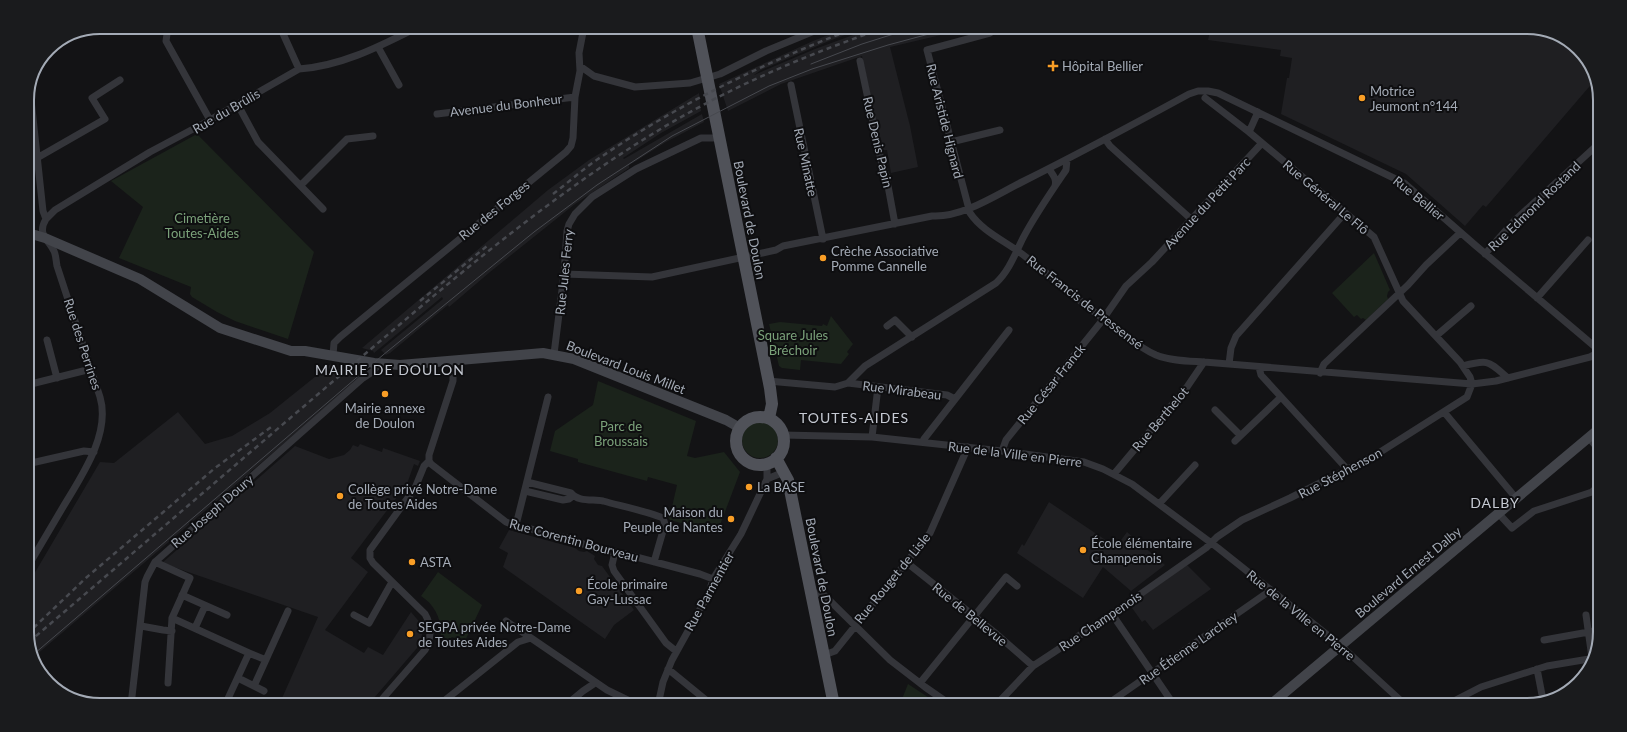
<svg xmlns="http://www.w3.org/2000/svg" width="1627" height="732" font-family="Lato,sans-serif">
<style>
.built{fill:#1f1f22}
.green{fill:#1b231b}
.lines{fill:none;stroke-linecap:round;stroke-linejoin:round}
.street{stroke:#34353a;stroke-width:7}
.secondary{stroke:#42444a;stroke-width:10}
.primary{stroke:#505259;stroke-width:12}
.tram{stroke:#47494f;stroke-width:1}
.rail{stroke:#47494f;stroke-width:2.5;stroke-dasharray:5 4;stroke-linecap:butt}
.poi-dot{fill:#f99e26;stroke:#0e0e10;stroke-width:1.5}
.labels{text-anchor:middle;stroke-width:4;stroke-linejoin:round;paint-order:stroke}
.poi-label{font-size:13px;fill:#a4abb6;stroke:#0e0e10;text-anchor:start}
.street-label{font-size:13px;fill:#a4abb6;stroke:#0e0e10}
.park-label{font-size:13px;fill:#7ba27a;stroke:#0e0e10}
.neighbourhood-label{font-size:14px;letter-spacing:1px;fill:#c5c9d2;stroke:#0e0e10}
.rim{fill:none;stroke:#a4abb6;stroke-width:2}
</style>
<rect width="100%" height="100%" fill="#131315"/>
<path class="built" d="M849 27H866L829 41 761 70 754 75 815 49 875 27H975L890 47 910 126 918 167 891 173 887 150H882L862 56 781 84 728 111 719 84 813 41Z
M1211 27H1527L1555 33 1587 59 1595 80 1486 207 1483 205 1465 226 1406 174 1281 114 1287 78H1289L1292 58 1280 56 1281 50 1208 40Z
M699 93 701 111 661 133 623 158 624 159 702 114 704 122 666 142 636 161 629 165V168L575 204 490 272 449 307 448 305 390 353 386 355 381 350 443 299 442 297 374 353 373 351 362 348 548 190 589 160Z
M331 364 335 368 354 371 356 369 363 376 35 656 27 637V586L100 462 114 463 178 412 205 444 232 436 270 413Z
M360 444 382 452 383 448 420 461 418 466 414 464 407 484 351 558 368 572 325 630 364 653 368 647 383 655 411 612 422 625V638L417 648 368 705H279L318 617 162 563 295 446 329 459 344 455 350 450 353 445 358 447Z
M1049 502 1116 547 1127 532 1165 565 1131 591 1103 567 1083 598 1017 553 1022 544 1024 546Z
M509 530 575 548 579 551 584 552 587 551 595 556 594 559 598 565 602 566 634 610 614 625 605 639 503 567 508 553 499 548Z
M1187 565 1211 589 1153 630 1145 620 1142 622 1130 605Z"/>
<path class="green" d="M197 134 314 252 288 339 235 321 217 312 192 297 190 294 191 287 119 258 143 207 111 181Z
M1374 253 1390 290 1388 292 1387 296 1388 299 1366 320 1363 318 1361 319 1357 315 1354 317 1332 293Z
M831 316 853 344 847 352 849 354 841 364 801 360 800 370 782 368 779 366 769 324 780 322 822 326 823 324 827 326Z
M598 381 696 421 687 456 695 458 724 452 740 472 717 533 670 520 664 512 672 507 677 485 648 477 647 481 578 462V459L550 451 555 431 593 405Z
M742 440a18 18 0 1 1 36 0a18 18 0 1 1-36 0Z
M438 572 482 605 465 641 452 637 441 647 439 645C445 626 437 606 421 596Z
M908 684 940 705H888L890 700 900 704Z"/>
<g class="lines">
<path class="street" d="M168 27 166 41 210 120
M280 27 299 69
M990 33 927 50 970 213C982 231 1005 241 1022 254 1055 279 1085 306 1118 330 1130 339 1142 349 1156 355 1171 361 1189 361 1204 362L1472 384 1496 381 1590 357 1600 352
M378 47 399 85
M860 61 882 165 886 175 895 224
M580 66 594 76 635 87 690 83 720 74 766 51 824 27
M791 85 823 239
M238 105 258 142 323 209
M437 114 575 97
M1249 132 1258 112
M1105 139 1110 146 1191 219
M951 142 1000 130
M37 158 105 119 92 98 120 80
M1049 169C1053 175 1057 179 1055 186
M301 185 347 139 373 136
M46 219 55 210 150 152 210 120 299 69C342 66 380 46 418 27
M1485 254 1514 221 1594 148 1600 140
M564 274 652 277 776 250 783 246 932 216C962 218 996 195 1022 182 1078 154 1134 124 1189 94L1198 91H1208L1218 93 1404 183 1475 245 1600 351
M1537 298 1588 240
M887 326 895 320 912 337
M1436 336 1471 306
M47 340 57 378
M554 354 564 274 567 231 569 224 575 214 592 197 636 169 701 138H719
M333 355 334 343 340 337 566 152 571 146 573 138 575 97 580 71 579 53 584 27
M1229 364 1231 348 1236 336 1345 213
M1463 366C1489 359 1488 361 1508 378
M1259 367 1261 375 1347 469
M1320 373 1324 364 1408 285 1426 265 1460 233
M768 381 835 387 848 383 865 366 996 283C1009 271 1015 254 1023 238 1035 215 1051 192 1066 170L1067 160
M848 383 947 395 955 399
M27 385 91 369
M1215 410 1240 435
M1444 412 1516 498
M783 435 872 437 1002 451 1084 462 1103 469 1132 484 1218 548 1340 645 1399 699 1403 705
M872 437 878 387
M1589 438 1600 451
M924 439 1009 330
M1235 441 1281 397
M1002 451 1006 440 1101 322 1126 286 1152 262 1262 143
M429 461 431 464 506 522 511 524 574 540 590 547 605 551 625 554 700 574 713 579
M429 461V455L453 381V361
M27 464 84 451 94 452
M1114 474 1187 387 1204 362
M767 479 784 472
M527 482 571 493C578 502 593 499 603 501 621 506 646 511 663 518L665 524 654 562
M525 491 563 500 569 499 573 496
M1159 504 1195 465
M1498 513 1512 528 1534 511 1592 492 1600 485
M516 525 548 397
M615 552 612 565 614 571 666 643 676 651
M155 562 190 578 172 618 168 683
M906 562 994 632 1033 666
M27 568C39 548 51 527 63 507 81 477 111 434 100 397L57 266C56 261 56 255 54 251 47 238 37 234 46 219L43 211 30 90
M811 594 816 593 823 594 890 660 925 687 951 705
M182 595 227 615
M1112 614 1174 705
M354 615 369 623 392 582
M1586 615 1592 658
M172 618 249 653 225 705
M506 621 531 638
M141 626 163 630 172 631
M195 628 205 606
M1544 640 1600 630
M249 653 266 660
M824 655 835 651 930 533 968 447
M668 669 712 705
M1537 669 1543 700
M238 678 264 691
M920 683 1006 577 1017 586
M254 686 288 611
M131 705 145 582 147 577 155 562 363 378 372 372 379 364
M377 705 425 650C432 637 432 626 425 614L373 563 370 558V550L415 488 424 466 429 461
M439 705 518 642 531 638 607 690 638 705
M566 705 583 691 595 683
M658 705 663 682 672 660 709 593 713 579 741 534 767 479V468L765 464
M996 705 1033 666 1112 614 1206 548 1217 537 1242 520 1290 498 1374 456 1467 397 1472 384 1470 377 1460 362 1403 301 1374 237 1249 132 1205 98
M1106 705 1271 590
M1446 705 1481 687 1547 666 1595 658"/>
<path class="secondary" d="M27 236 35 235 45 238 140 279 220 328 291 351H305L374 363 400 365 543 353 574 359 726 420 740 428
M1270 705 1600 428"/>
<path class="primary" d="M697 27 770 388 772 404 769 418
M736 441a24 24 0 1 1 48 0a24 24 0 1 1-48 0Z
M776 458 788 480 834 705"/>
<path class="tram" d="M1513 27 1564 40
M811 64 862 44 916 27
M34 654 383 355 534 232 597 185 672 136 769 86 812 69 888 45 955 27"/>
<path class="rail" d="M553 194C569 182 584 168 601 157 680 103 768 61 858 27
M420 301 487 246
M27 634 87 577 215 468 274 425
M29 642C139 548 248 454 358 360 453 279 551 195 659 130 730 87 808 54 887 27"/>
</g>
<g class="poi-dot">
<path d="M1051 60h4v4h4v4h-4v4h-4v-4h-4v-4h4z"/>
<circle cx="1362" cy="98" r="4"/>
<circle cx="823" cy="258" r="4"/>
<circle cx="385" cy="394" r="4"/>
<circle cx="749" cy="487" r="4"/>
<circle cx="340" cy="496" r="4"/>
<circle cx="731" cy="519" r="4"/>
<circle cx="1083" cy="550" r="4"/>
<circle cx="412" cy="562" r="4"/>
<circle cx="579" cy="591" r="4"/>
<circle cx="410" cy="634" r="4"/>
</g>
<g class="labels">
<g class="poi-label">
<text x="1062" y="71">Hôpital Bellier</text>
<text x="1370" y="96">Motrice<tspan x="1370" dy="15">Jeumont n°144</tspan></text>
<text x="831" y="256">Crèche Associative<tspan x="831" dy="15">Pomme Cannelle</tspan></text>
<text x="385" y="413" text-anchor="middle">Mairie annexe<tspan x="385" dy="15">de Doulon</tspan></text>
<text x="757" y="492">La BASE</text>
<text x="348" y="494">Collège privé Notre-Dame<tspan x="348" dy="15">de Toutes Aides</tspan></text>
<text x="723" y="517" text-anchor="end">Maison du<tspan x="723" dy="15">Peuple de Nantes</tspan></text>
<text x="1091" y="548">École élémentaire<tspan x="1091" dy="15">Champenois</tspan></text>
<text x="420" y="567">ASTA</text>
<text x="587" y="589">École primaire<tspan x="587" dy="15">Gay-Lussac</tspan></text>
<text x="418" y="632">SEGPA privée Notre-Dame<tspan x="418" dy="15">de Toutes Aides</tspan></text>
</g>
<g class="street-label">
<text transform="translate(506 105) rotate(-7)" y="5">Avenue du Bonheur</text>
<text transform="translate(226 111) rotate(-30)" y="5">Rue du Brûlis</text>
<text transform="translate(945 121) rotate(76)" y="5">Rue Aristide Hignard</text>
<text transform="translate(878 142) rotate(77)" y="5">Rue Denis Papin</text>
<text transform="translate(806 162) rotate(78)" y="5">Rue Minatte</text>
<text transform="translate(1326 197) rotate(40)" y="5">Rue Général Le Flô</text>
<text transform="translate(1419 198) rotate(39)" y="5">Rue Bellier</text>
<text transform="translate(1207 203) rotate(-47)" y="5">Avenue du Petit Parc</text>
<text transform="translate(1534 206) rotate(-44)" y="5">Rue Edmond Rostand</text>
<text transform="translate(494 210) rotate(-39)" y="5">Rue des Forges</text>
<text transform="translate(750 220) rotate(79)" y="5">Boulevard de Doulon</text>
<text transform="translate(564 272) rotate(-84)" y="5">Rue Jules Ferry</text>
<text transform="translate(1085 302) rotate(38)" y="5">Rue Francis de Pressensé</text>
<text transform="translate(83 344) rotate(72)" y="5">Rue des Perrines</text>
<text transform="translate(626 367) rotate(21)" y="5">Boulevard Louis Millet</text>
<text transform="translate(1051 384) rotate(-51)" y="5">Rue César Franck</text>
<text transform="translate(902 390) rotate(7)" y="5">Rue Mirabeau</text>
<text transform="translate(1160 419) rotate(-50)" y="5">Rue Berthelot</text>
<text transform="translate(1015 454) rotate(7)" y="5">Rue de la Ville en Pierre</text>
<text transform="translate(1340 473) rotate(-28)" y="5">Rue Stéphenson</text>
<text transform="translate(212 511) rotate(-41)" y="5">Rue Joseph Doury</text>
<text transform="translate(574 540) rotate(15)" y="5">Rue Corentin Bourveau</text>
<text transform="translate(1408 572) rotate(-40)" y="5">Boulevard Ernest Dalby</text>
<text transform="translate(822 577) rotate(79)" y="5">Boulevard de Doulon</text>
<text transform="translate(892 578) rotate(-51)" y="5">Rue Rouget de Lisle</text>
<text transform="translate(709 591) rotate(-61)" y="5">Rue Parmentier</text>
<text transform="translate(970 614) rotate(39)" y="5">Rue de Bellevue</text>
<text transform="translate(1301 615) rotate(39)" y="5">Rue de la Ville en Pierre</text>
<text transform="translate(1100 621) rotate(-34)" y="5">Rue Champenois</text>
<text transform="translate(1188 648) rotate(-35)" y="5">Rue Étienne Larchey</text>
</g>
<g class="park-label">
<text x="202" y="223">Cimetière<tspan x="202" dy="15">Toutes-Aides</tspan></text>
<text x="793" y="340">Square Jules<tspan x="793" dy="15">Bréchoir</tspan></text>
<text x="621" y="431">Parc de<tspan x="621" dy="15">Broussais</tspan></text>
</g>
<g class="neighbourhood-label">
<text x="390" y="375">MAIRIE DE DOULON</text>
<text x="854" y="423">TOUTES-AIDES</text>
<text x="1495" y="508">DALBY</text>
</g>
</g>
<path d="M0 0H1627V732H0ZM100 34H1527A66 66 0 0 1 1593 100V632A66 66 0 0 1 1527 698H100A66 66 0 0 1 34 632V100A66 66 0 0 1 100 34Z" fill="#1a1b1d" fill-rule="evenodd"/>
<path class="rim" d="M100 34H1527A66 66 0 0 1 1593 100V632A66 66 0 0 1 1527 698H100A66 66 0 0 1 34 632V100A66 66 0 0 1 100 34Z"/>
</svg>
